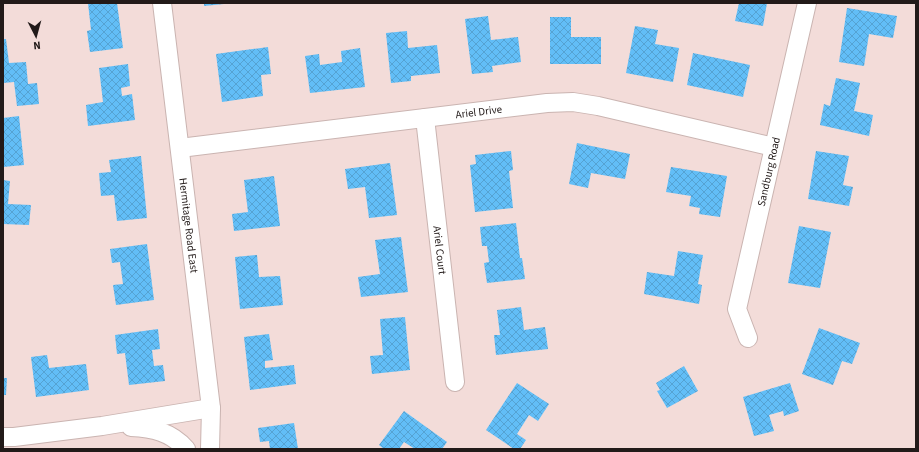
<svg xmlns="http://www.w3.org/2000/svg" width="919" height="452" font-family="'Source Sans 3',sans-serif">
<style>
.building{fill:url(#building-cross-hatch)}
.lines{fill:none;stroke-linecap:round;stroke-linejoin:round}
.street-casing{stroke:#cab4b1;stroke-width:20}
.street{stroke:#fff;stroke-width:18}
.labels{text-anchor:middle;stroke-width:3.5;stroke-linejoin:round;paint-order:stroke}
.street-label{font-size:11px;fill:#221a19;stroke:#f3dcd9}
</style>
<defs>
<pattern id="building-cross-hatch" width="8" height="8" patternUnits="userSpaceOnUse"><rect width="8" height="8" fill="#62bef7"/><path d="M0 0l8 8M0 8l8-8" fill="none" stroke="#55a3d3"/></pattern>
</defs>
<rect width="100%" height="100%" fill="#f3dcd9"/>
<path class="building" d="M88 3H117L123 48 90 52 87 31 91 30Z
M204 3H224V4L204 6Z
M739 3H767L763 26 735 21Z
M847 8 897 16 893 38 869 34 864 66 839 62Z
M488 16 491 40 518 37 521 62 492 66 493 72 472 74 465 19Z
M550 17H571V37H601V64H550Z
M635 26 658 30 655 44 679 48 673 82 626 73Z
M407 31 408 48 437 45 440 73 411 76V81L391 83 386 33Z
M3 39H6L9 63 26 62 28 84 37 83 39 104 17 106 14 82 3 83Z
M268 47 271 74 261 75 263 96 222 102 216 54Z
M360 48 365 87 310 93 305 56 319 54 320 65 342 62 341 51Z
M693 53 750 65 743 97 687 85Z
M128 64 130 86 121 88 122 96 132 94 135 120 88 126 86 105 103 102 99 68Z
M836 78 860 83 854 111 873 115 869 136 820 125 824 104 830 106Z
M19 116 24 165 3 167V118Z
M577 143 630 154 625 179 591 173 588 188 569 184Z
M511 151 513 170 509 171 513 208 475 212 470 165 476 164 475 155Z
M816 151 849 156 843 185 853 187 849 206 808 199Z
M141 156 147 218 117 221 114 195 101 196 99 173 111 172 109 160Z
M390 163 397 215 369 218 365 187 348 189 345 169Z
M671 167 727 176 720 217 699 214 700 208 689 206 691 196 666 192Z
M274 176 280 226 234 231 232 214 248 212 244 180Z
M3 180 10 181 8 204 31 205 29 225 3 224Z
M516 223 520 258H522L525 279 487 283 484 263 489 262 487 246H482L480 227Z
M799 226 831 232 820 288 788 283Z
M401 237 408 292 361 297 358 277 380 274 375 240Z
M147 244 154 300 116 305 113 285 123 284 120 262 112 263 110 249Z
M678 251 703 255 698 284 702 285 699 304 644 294 647 272 674 276Z
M257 255 259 277 280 276 283 305 240 309 235 257Z
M521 307 524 330 545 327 548 349 496 355 494 335H500L497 310Z
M405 317 410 370 372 374 370 356 383 355 380 319Z
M819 328 860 343 852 364 842 361 833 385 802 374Z
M158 329 160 349 152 350 154 366 163 365 165 381 129 385 125 353 117 354 115 335Z
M269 334 273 360 265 361V368L294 365 296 384 250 390 244 337Z
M47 355 49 368 86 364 89 390 36 397 31 357Z
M684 366 698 391 667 408 657 391 660 390 656 383Z
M3 378H7L6 395H3Z
M517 383 549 404 538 421 529 415 517 434 526 440 520 449H514L486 430Z
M790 383 799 411 784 416 783 411 769 415 774 431 754 436 743 397Z
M404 411 447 442 442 449H415L404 442 399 449H384L379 445Z
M294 423 298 449H270L269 441 260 442 258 428Z"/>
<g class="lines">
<g class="street-casing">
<g id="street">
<path id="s1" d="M162 3 211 408 210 449"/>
<path id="s2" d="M425 118 455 382"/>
<path id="s3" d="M180 148 547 103 573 102 598 106 774 147"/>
<path id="s4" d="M748 338 737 309 807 3"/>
<path d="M131 427C153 428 171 432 186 449"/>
<path d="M3 437H14L102 426 211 408"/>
</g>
</g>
<use href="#street" class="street"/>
</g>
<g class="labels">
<g class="street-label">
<text dy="4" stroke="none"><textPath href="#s3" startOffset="301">Ariel Drive</textPath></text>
<text dy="4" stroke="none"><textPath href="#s4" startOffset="172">Sandburg Road</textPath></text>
<text dy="4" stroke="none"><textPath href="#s1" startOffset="224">Hermitage Road East</textPath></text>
<text dy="4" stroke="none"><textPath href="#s2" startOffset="133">Ariel Court</textPath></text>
</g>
</g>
<rect width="919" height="452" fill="none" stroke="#221a19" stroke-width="8"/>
<g transform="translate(36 36) rotate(174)" stroke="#f3dcd9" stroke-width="3" paint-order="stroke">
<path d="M0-3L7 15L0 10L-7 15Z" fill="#221a19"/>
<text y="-6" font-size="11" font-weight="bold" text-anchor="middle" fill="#221a19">N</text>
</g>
</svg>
